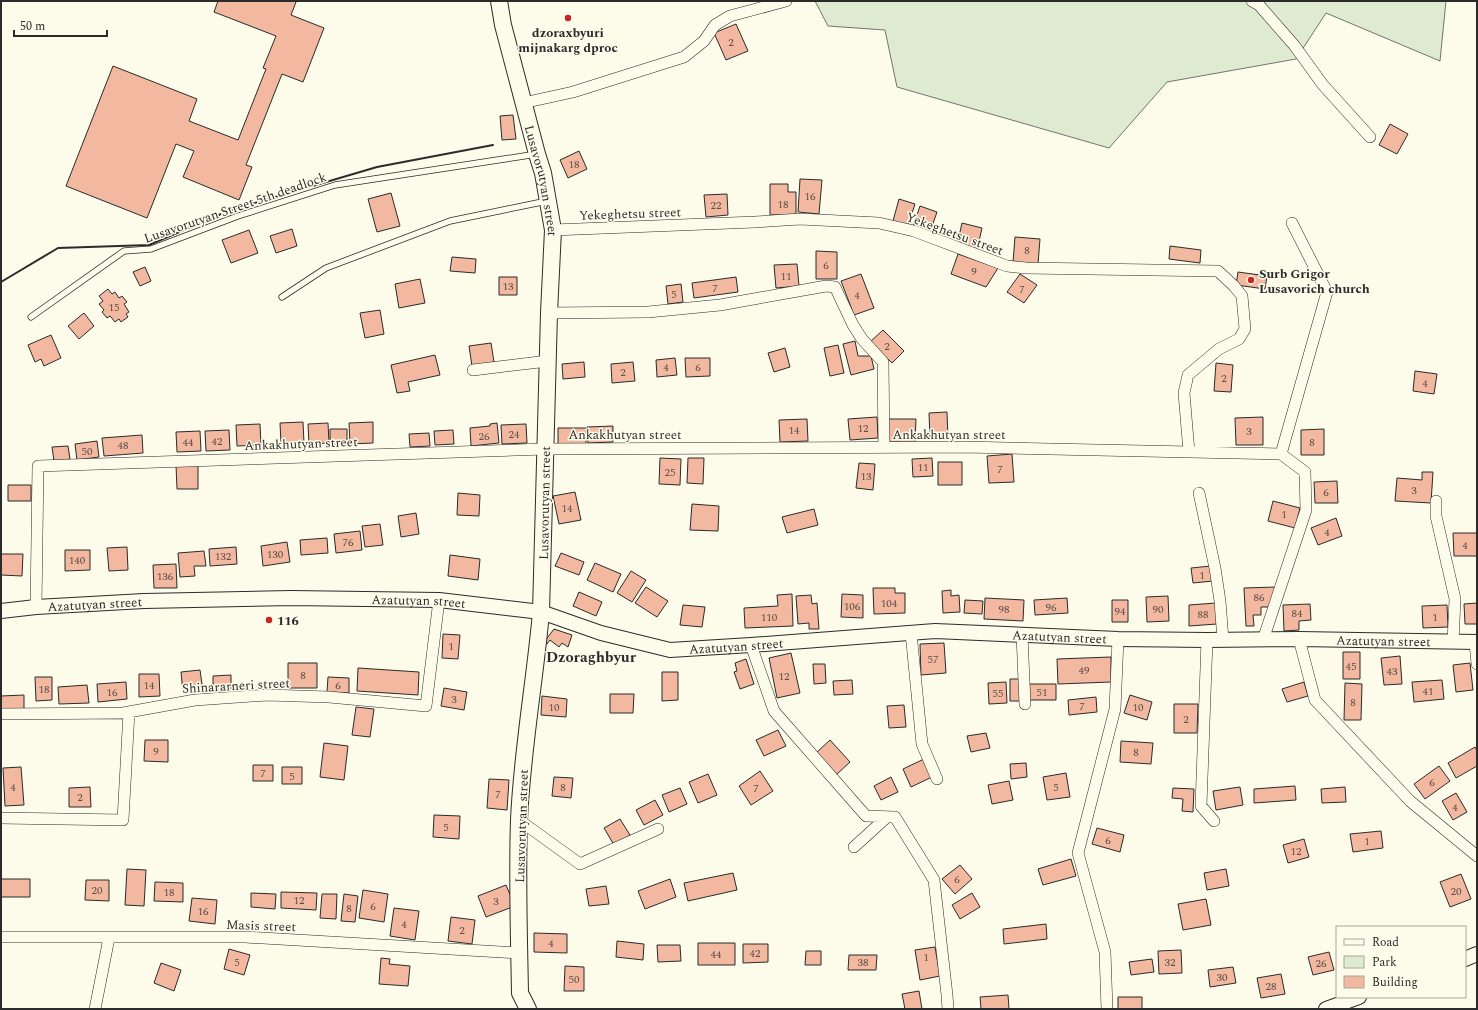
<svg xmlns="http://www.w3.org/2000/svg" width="1478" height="1010" font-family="Spectral,serif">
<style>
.green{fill:#deebd1;stroke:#74746e}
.building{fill:#f2b8a0;stroke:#2b2b2b}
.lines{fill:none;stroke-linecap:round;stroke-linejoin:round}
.service-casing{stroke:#2b2b2b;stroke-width:7}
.minor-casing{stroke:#2b2b2b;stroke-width:12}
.tertiary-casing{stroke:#2b2b2b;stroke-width:16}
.secondary-casing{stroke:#2b2b2b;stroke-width:18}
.service{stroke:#fdfbea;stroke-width:5.5}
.minor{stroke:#fdfbea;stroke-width:11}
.tertiary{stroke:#fdfbea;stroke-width:14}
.secondary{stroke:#fdfbea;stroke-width:16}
.wall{stroke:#2b2b2b;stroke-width:2}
.poi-dot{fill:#c62828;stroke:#fdfbea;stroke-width:1.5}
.labels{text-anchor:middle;stroke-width:3;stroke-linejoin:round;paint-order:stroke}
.number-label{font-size:11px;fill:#5d4e48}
.poi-label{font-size:13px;font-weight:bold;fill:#2b2b2b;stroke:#fdfbea;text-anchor:start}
.street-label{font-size:13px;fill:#2b2b2b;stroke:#fdfbea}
.quarter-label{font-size:15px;font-weight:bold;fill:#2b2b2b;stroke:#fdfbea}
</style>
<rect width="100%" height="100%" fill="#fdfbea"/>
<path class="green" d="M815 1H1446L1440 61 1326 13 1296 59 1167 82 1109 148 897 87 885 30 828 26Z"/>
<path class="building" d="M218 1H294L296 2 291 15 324 28 303 82 282 74 246 165 252 167 239 200 183 177 194 151 176 144 147 218 66 186 113 66 197 99 189 121 238 140 266 69 263 68 276 36 214 12Z
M736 24 748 51 726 60 714 33Z
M513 115 516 139 502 140 500 116Z
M1390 124 1408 134 1397 154 1379 145Z
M579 151 587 169 568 178 560 160Z
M800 179 822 180 819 214 798 212Z
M770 184H788V192H796V215H770Z
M391 193 400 226 377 232 368 199Z
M727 194 728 215 706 217 704 195Z
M899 199 915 204 908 226 893 221Z
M920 206 937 212 930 232 913 226Z
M962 223 982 228 977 250 957 245Z
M292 229 297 246 276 253 270 236Z
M249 230 258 253 231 263 222 240Z
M1015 237 1040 239 1038 264 1013 262Z
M1170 246 1201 250 1200 263 1169 259Z
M816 251 837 252V279H816Z
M958 254 998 268 986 287 951 274Z
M452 257 476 259 475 273 450 271Z
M797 264 799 286 776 288 774 265Z
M145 267 151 281 140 286 133 272Z
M1238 272 1267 276 1265 289 1236 285Z
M861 274 874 308 854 315 841 281Z
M1020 274 1037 285 1024 303 1007 292Z
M499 277H517V295H499Z
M736 277 738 292 694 298 692 283Z
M420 279 425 303 399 308 395 284Z
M681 284 683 302 668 304 666 286Z
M108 289 112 294 115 292 119 298 122 296 127 302 124 304 129 312 126 314 128 317 121 322 119 319 115 322 110 316 107 318 102 312 104 310 99 304 103 301 99 296Z
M380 310 384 334 365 338 360 313Z
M84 313 94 326 79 339 68 326Z
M883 330 904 351 892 363 870 342Z
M51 335 61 358 44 366 41 359 35 362 28 345Z
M855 341 858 356H871L874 369 851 375 843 344Z
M491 343 494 362 472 366 469 346Z
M838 345 844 373 830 376 824 348Z
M785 348 790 367 774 372 768 353Z
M435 355 440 375 408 382 410 391 397 393 391 365Z
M675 358 677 375 657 377 656 360Z
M685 358H710V376L686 377Z
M584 362 585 377 563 379 562 364Z
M633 362 635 381 612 383 611 364Z
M1216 363 1233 365 1231 392 1214 391Z
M1415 371 1437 374 1434 394 1413 391Z
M947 412 948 438 930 439 929 413Z
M877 417 878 438 850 440 848 419Z
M1263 417V445H1236L1235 418Z
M807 419 808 441 780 442 779 420Z
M888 419H916L915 442H888Z
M303 422 304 443H281L280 423Z
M373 422V443L350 444 349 423Z
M328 423 329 443 309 444 308 424Z
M497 423 499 443 471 446 470 428 490 426V424Z
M260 424 261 445 237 446 236 425Z
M526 424 527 443 502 444 501 425Z
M613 426V442L588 443 587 427Z
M558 428H586V444H558Z
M330 429H347V445H330Z
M1324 429V455H1301V430Z
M229 430 230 450 206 451 205 431Z
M453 430 454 444 435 445 434 431Z
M200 431 201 451 177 452 176 432Z
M429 433 430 446 410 447 409 434Z
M142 435 143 453 104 456 102 438Z
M97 441 99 457 77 460 75 444Z
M68 446 70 459 54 461 52 447Z
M1012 454 1014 482 989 483 987 456Z
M660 458 681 459 680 485 659 484Z
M688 458H704L703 484 687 483Z
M932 458 933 476 913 477 912 459Z
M938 462H962V485H938Z
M859 463 875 464 873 490 856 488Z
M176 465H198V489H177Z
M1422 472H1433L1431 503 1395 501 1397 478 1422 480Z
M1337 481 1338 503H1315L1314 482Z
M8 485H31V501H8Z
M575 492 581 520 559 524 553 496Z
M458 493 480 495 479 516 457 515Z
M1273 501 1300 508 1295 528 1268 521Z
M692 504 719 506 718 531 690 530Z
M814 509 818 525 787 533 782 517Z
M416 513 419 534 401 537 398 516Z
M1336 518 1342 536 1318 545 1311 528Z
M380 524 383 545 365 547 362 526Z
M360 531 362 550 336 553 334 534Z
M1453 533H1477V556H1454Z
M327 538 328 553 301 555 300 540Z
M287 542 290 562 263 566 261 546Z
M127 547 128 570 109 571 107 548Z
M236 547 237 564 210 566 209 549Z
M65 550H90V570L65 571Z
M204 551 206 566H194L195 576 180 577 178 553Z
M561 553 584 562 579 575 555 566Z
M1 554H23L22 576 1 575Z
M450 555 480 559 478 580 448 576Z
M595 563 621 574 613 592 587 580Z
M176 564 177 588H154L153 565Z
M1211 566 1213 581 1193 583 1191 568Z
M631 571 646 580 632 602 617 593Z
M646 587 668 601 657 617 635 603Z
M1276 587 1269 607H1261V615H1253L1254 626H1246L1244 588Z
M873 588H895V593H905V613L874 614Z
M951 590V596L959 595 960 612 943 613 942 591Z
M579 592 602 602 596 616 573 606Z
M792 594 793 626 745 628 744 608 778 606 777 595Z
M842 594 863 595V618L841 617Z
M811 595 812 604 817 603 819 629H809V623L798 624 796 596Z
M1168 596 1169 621 1147 622 1146 597Z
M985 598 1024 600 1023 621 984 619Z
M1067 598 1068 613 1035 615 1034 600Z
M965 600 983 601 982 614 964 613Z
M1112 600H1128V622H1112Z
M1216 603 1217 624 1189 626V605Z
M1477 603V624H1465L1464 604Z
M1310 604 1311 620 1299 621V630L1284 631 1283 605Z
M683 605 705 607 702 627 680 625Z
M1447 605 1448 627 1423 628 1422 606Z
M554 629 572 635 568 647 562 643 559 647 550 640 547 644 544 642Z
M443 634 460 635 458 659 442 658Z
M944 643 946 673 921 675 920 644Z
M1343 652H1360V679H1343Z
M791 653 800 693 777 698 769 658Z
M1400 656 1402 684 1384 685 1381 658Z
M1111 657V682L1058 684 1057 659Z
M746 659 754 684 740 689 734 672 737 671 735 663Z
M288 663H317V688H288Z
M1470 663 1473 690 1456 692 1453 665Z
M813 664H825L826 683 814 684Z
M358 668 419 672 418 695 357 691Z
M200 670 203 691 183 693 181 672Z
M662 672H678V700L662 701Z
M139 674H159L160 696 139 697Z
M231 675V691H213V676Z
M35 677H52V700L36 701Z
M328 677 349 678V693L327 692Z
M1010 679H1021V701H1010Z
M852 680 853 694 834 695 833 681Z
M1442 680 1444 699 1414 702 1412 682Z
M126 682 127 699 98 702 97 684Z
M1006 682 1007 703 989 704 988 683Z
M1304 682 1308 696 1287 702 1282 689Z
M1345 683 1362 684 1361 720H1344Z
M1028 684H1056V700H1028Z
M87 685 89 703 59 704 58 687Z
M444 688 467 692 464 710 441 706Z
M610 694H634L633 713H610Z
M24 695V709H1V696Z
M1130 695 1152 702 1147 720 1124 713Z
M542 696 567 699 566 717 541 715Z
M1096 697 1097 712 1069 715 1068 700Z
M1174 704H1198L1197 733H1174Z
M904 705 906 727 889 728 887 706Z
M356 707 374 709 370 737 352 735Z
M778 730 786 746 764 756 756 740Z
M986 733 990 748 971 752 967 736Z
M145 740H168V762L144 761Z
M830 740 850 762 836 775 816 753Z
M1121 741 1153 743 1151 764 1120 762Z
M324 743 348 746 344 780 320 777Z
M1475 747 1477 751V766L1456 778 1448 763Z
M924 759 932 777 911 787 903 769Z
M1026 763 1027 777 1011 779 1010 764Z
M253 765H273V781H253Z
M1439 766 1450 781 1425 799 1414 784Z
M21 767 24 805 5 806 3 768Z
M282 767H302V784H282Z
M760 771 773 791 751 805 739 786Z
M1066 773 1070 797 1047 800 1043 777Z
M708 774 717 795 698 803 689 782Z
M554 777 573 778 571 798 552 796Z
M891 777 898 792 881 800 874 786Z
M489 779 509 780 507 810 487 808Z
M1009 781 1013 800 992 804 988 785Z
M1295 786 1296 800 1254 803V789Z
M90 787 91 807H69V788Z
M1240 787 1243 805 1216 810 1213 791Z
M1345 787 1346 802 1322 803 1321 789Z
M680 788 687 804 669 812 662 795Z
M1173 788 1194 789 1193 812 1182 811 1183 799 1172 798Z
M1456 793 1467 812 1453 820 1442 801Z
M655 800 663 815 644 825 636 810Z
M434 815 460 816 459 839 433 837Z
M620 819 630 835 614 845 604 828Z
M1097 828 1124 835 1120 852 1092 844Z
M1381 831 1383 848 1353 852 1350 834Z
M1304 839 1309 857 1288 863 1283 845Z
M1071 859 1076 876 1043 885 1038 869Z
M960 865 972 879 955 894 942 879Z
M127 869 146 870 144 906 125 905Z
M1226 869 1229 886 1207 890 1204 873Z
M733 873 737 890 688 901 684 883Z
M1461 874 1471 899 1450 907 1440 882Z
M1 879H30V897H1Z
M670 879 676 897 645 909 638 891Z
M86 880H109V901L85 900Z
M155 882 183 883V902L154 901Z
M506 885 515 906 486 917 478 896Z
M606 886 609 904 589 906 586 889Z
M363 890 388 894 384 922 359 918Z
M281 892 317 893 316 910 281 908Z
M251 893 276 894 275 909 251 907Z
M972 893 980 907 960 919 952 905Z
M322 894H337L336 919 320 918Z
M344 894 358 896 355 922 341 921Z
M192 898 217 900 215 924 189 921Z
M1206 899 1211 925 1183 930 1178 904Z
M394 908 419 911 415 940 390 936Z
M451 917 475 920 472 944 448 941Z
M1046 924 1047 939 1004 944 1003 929Z
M534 933 567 934V953L534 952Z
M617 941 644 944 643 960 616 957Z
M698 943H735V965H698Z
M743 944H768V962L743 963Z
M657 945H680L681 961 658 962Z
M935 947 940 976 920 980 915 950Z
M229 949 250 955 244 975 224 969Z
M1181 950 1182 973 1159 974 1158 951Z
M806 951H821V965H805Z
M1329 952 1334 970 1313 975 1308 957Z
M849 955H877L876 970H848Z
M381 958 390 959 389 964 410 966 408 986 379 984Z
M1152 959 1154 972 1131 975 1129 962Z
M161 963 181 970 174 991 154 983Z
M565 966 584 967V991H564Z
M1233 967 1236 983 1210 987 1208 970Z
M1281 974 1285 994 1261 998 1257 978Z
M919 991 922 1009H905L902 994Z
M1008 995 1009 1009H981L980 997Z
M1118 997H1142V1009H1118Z"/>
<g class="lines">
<g class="service-casing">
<path id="service" d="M282 297 326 268 450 221 547 201
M31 317 124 251 151 249 238 216 335 185 537 154"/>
</g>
<g class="minor-casing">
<path id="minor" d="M1252 1 1259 5 1294 45 1323 85 1370 137
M523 103 573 92 684 57 704 41 715 25 730 16 786 1
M553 230 755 222 800 219 879 223 914 231 1007 266 1026 268 1218 271 1234 286 1242 296 1245 329 1239 339 1219 349 1188 375 1184 393 1189 452
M549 313 648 312 720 305 826 286 835 287 853 325 862 339 883 362 884 447
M473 370 548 361
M1281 454 1327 292 1292 223
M1199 493 1215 568 1220 601 1223 640
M1436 501V516L1455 599 1453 642
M36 607 38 466 545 449 965 447 1281 454
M911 633 922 744 937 779
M1022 635 1025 704
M1299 639 1315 700 1410 801 1477 856
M1207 640 1201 806 1214 821
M1263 640 1306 510 1305 472 1281 454
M1475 642 1477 664
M751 645 774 711 866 816 895 817 934 880 947 995 948 1009
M1 714 123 713 195 700 267 695 329 697 426 706 439 600
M1 818 123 820 129 712
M519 820 580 864 658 829
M854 847 887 817
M1 937H245L519 953
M95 1009 109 938
M1107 1009 1105 952 1078 853 1115 709 1118 639"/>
</g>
<g class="tertiary-casing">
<g id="tertiary">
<path id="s1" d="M1 611 36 607 144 601 291 598 439 600 541 612 601 633 670 650 751 645 935 631 1118 639 1207 640 1299 639 1477 642"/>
<path d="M1465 959 1477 954"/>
<path d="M1326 1009 1359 997"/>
</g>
</g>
<g class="secondary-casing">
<g id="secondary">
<path id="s2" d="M499 1 503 25 537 154 543 173 553 230 549 313 541 612C535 681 522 750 519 820 517 878 519 936 520 993L528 1009"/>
</g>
</g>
<use href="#service" class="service"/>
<use href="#minor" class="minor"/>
<use href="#tertiary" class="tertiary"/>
<use href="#secondary" class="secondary"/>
<path class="wall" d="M1 282 58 248 149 245 228 211 377 167 493 145"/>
</g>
<g class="poi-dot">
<circle cx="568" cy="18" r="4"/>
<circle cx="1251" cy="280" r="4"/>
<circle cx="269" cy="620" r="4"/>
</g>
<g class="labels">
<g class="number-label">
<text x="731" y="46">2</text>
<text x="574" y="168">18</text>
<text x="810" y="200">16</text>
<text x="783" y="208">18</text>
<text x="716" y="209">22</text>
<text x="1027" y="254">8</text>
<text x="826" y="269">6</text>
<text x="974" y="275">9</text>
<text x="786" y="280">11</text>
<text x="508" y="290">13</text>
<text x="715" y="292">7</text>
<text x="1022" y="293">7</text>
<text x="674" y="298">5</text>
<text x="857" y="299">4</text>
<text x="114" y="311">15</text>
<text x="887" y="350">2</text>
<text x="666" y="371">4</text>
<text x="698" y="371">6</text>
<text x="623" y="376">2</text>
<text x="1224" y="382">2</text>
<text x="1425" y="387">4</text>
<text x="863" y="432">12</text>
<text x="794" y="434">14</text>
<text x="1249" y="435">3</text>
<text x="514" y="438">24</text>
<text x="484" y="440">26</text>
<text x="217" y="445">42</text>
<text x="188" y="446">44</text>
<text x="1312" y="446">8</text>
<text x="123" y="449">48</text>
<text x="87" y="455">50</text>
<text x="923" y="471">11</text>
<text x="1000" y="473">7</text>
<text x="670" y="476">25</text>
<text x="866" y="480">13</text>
<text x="1414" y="494">3</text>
<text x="1326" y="496">6</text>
<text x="567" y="512">14</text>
<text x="1284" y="518">1</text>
<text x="1327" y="536">4</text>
<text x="348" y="546">76</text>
<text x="1465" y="549">4</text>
<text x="275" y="558">130</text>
<text x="223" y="560">132</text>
<text x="77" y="564">140</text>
<text x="1202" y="579">1</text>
<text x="165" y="580">136</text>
<text x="1259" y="601">86</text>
<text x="889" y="607">104</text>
<text x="852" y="610">106</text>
<text x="1051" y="611">96</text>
<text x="1004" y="613">98</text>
<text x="1158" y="613">90</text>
<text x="1120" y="615">94</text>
<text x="1297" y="617">84</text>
<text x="1203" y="618">88</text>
<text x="769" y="621">110</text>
<text x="1435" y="621">1</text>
<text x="451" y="650">1</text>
<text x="933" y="663">57</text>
<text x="1351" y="670">45</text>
<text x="1084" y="674">49</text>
<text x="1392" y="675">43</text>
<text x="303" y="679">8</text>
<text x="784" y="680">12</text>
<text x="149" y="689">14</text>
<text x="338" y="689">6</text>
<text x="44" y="693">18</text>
<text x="1428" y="695">41</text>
<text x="112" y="696">16</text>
<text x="1042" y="696">51</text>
<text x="998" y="697">55</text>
<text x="454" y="703">3</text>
<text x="1353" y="706">8</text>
<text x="1082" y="710">7</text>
<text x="554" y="711">10</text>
<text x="1138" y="711">10</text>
<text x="1186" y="723">2</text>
<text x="156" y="755">9</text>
<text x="1136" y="756">8</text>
<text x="263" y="777">7</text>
<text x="292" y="780">5</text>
<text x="1432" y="786">6</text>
<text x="13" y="791">4</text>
<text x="563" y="791">8</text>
<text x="1056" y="791">5</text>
<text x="756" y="792">7</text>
<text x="498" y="798">7</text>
<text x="80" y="801">2</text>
<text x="1455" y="811">4</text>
<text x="446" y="831">5</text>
<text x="1108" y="844">6</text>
<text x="1367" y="845">1</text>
<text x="1296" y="855">12</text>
<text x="957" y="883">6</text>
<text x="97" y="894">20</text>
<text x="1456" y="895">20</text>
<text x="169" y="896">18</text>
<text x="299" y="904">12</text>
<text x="496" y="905">3</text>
<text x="373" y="910">6</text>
<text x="349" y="912">8</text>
<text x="203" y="915">16</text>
<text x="404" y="928">4</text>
<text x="462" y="934">2</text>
<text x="551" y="947">4</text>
<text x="755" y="957">42</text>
<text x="716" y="958">44</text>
<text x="926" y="961">1</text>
<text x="237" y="966">5</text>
<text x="863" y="966">38</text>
<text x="1170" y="966">32</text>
<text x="1321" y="967">26</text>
<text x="1222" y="981">30</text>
<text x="574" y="983">50</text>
<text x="1271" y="990">28</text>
</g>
<g class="poi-label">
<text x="568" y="37" text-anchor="middle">dzoraxbyuri<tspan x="568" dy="15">mijnakarg dproc</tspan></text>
<text x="1259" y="278">Surb Grigor<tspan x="1259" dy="15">Lusavorich church</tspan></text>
<text x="277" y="625">116</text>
</g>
<g class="street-label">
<text dy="5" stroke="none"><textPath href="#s2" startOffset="185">Lusavorutyan street</textPath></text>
<text transform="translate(235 207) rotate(-19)" y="5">Lusavorutyan Street 5th deadlock</text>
<text transform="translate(630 213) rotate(-2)" y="5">Yekeghetsu street</text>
<text transform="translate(955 233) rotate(20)" y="5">Yekeghetsu street</text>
<text x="625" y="439">Ankakhutyan street</text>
<text x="949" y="439">Ankakhutyan street</text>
<text transform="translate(301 443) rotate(-2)" y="5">Ankakhutyan street</text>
<text transform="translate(544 503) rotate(-89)" y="5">Lusavorutyan street</text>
<text dy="5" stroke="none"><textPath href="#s1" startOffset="418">Azatutyan street</textPath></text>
<text dy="5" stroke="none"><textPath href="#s1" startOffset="94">Azatutyan street</textPath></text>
<text dy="5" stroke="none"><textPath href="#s1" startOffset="1066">Azatutyan street</textPath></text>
<text dy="5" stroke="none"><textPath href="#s1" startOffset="1390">Azatutyan street</textPath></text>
<text dy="5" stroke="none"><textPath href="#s1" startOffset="742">Azatutyan street</textPath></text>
<text transform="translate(236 685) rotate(-3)" y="5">Shinararneri street</text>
<text transform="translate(521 826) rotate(-88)" y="5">Lusavorutyan street</text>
<text transform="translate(261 925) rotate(2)" y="5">Masis street</text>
</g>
<g class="quarter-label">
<text x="591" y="662">Dzoraghbyur</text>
</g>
</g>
<rect width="1478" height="1010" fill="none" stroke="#2b2b2b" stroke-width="4"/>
<rect x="1336" y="926" width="130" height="72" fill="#fdfbea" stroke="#a9a89e"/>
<rect x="1344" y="939" width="20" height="6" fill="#fdfbea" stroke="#a9a89e"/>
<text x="1372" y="946" font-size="12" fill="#2b2b2b">Road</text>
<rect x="1344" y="956" width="20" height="12" fill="#deebd1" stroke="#a9a89e"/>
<text x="1372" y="966" font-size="12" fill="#2b2b2b">Park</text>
<rect x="1344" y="976" width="20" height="12" fill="#f2b8a0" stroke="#a9a89e"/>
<text x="1372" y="986" font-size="12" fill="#2b2b2b">Building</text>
<path d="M14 30v6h93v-6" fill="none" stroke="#2b2b2b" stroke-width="2"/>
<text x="20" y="30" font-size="12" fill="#2b2b2b" stroke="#fdfbea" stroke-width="3" paint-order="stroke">50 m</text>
</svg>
